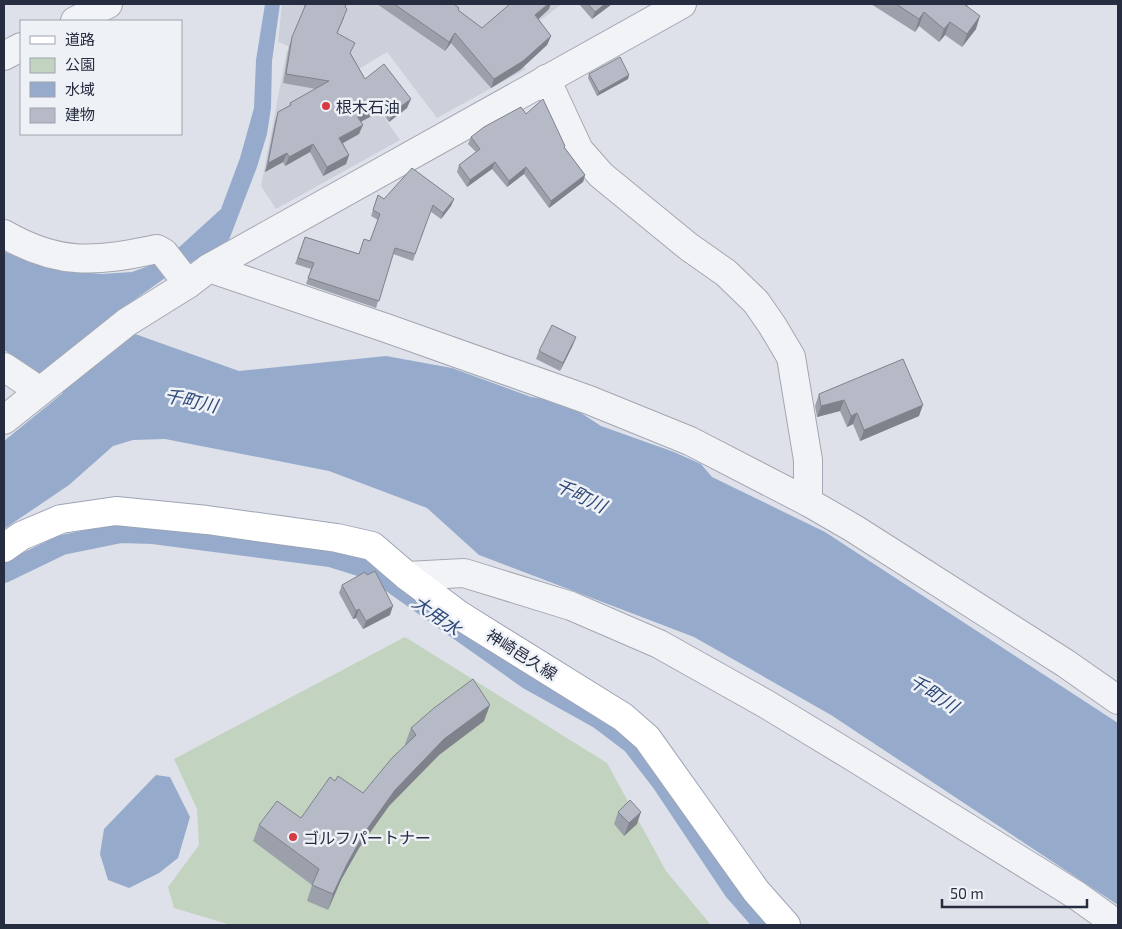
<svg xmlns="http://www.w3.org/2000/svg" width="1122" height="929" font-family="'Exo 2','Noto Sans JP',sans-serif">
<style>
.built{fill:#ccd0db}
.green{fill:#c2d4bf}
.water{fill:#96abcc}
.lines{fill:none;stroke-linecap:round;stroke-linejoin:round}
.canal{stroke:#96abcc;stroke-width:20}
.minor-casing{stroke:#a3a7b3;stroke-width:30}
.major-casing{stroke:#9da4b6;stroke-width:30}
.minor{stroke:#f1f3f7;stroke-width:28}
.major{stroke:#fff;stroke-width:28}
.wall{fill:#9ca0aa}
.shaded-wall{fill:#7f828b}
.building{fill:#b5bac6;stroke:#7f828b}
.poi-dot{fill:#d83942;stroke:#eef1f6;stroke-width:2}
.labels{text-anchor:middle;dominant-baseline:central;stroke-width:5;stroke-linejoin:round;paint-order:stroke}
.poi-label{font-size:16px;fill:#262d41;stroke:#eef1f6;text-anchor:start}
.street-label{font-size:16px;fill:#262d41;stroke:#eef1f6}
.water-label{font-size:18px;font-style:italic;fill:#2d4878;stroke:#eef1f6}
</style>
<rect width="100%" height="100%" fill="#dee1e9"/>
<g class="built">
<polygon points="282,4 562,4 505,47 526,69 437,118 387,52 354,72 278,42"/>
<polygon points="287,50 353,73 400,140 276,209 261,186"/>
</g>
<polygon class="green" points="405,637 607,763 666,871 711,925 231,925 174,908 168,887 199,845 197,809 174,759"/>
<g class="water">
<polygon points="265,4 280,4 272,61 271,108 267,134 257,167 229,240 168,276 110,317 135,334 239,371 386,356 452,368 531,397 564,402 601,426 674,452 701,464 712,477 825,532 1118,723 1118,905 831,715 694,637 479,555 427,508 329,471 165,439 133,440 113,446 69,485 4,529 4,441 63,393 38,372 4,350 4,252 44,265 72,271 101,274 132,272 157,263 176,250 221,209 240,158 254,108 256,60"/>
<polygon points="156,775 170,777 190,817 178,858 159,873 129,888 108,880 100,854 104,829"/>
</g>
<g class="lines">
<polyline class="canal" points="4,573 62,545 121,533 153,534 330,557 375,571 529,680 599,719 632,744 662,783 734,891 764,925"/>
<g class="minor-casing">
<g id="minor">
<polyline points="75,21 108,4"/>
<polyline points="4,56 21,47"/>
<polyline points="546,79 579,150 601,175 689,247 726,273 756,302 772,325 791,357 808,460 808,502"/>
<path d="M4,234C59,266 97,262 157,249L164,253L188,284"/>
<polyline points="209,268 386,328 589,400 690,441 808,502 853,528 1065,663 1118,700"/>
<polyline points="4,367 40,391"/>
<polyline points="4,420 127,322 188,284 209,268 682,4"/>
<polyline points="407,576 464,573 571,606 659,644 766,704 855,758 1076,895 1118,925"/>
</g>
</g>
<g class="major-casing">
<polyline id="major" points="4,548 21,536 61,519 116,511 207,520 337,538 372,546 407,576 459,615 623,717 647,738 756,891 786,925"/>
</g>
<use href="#minor" class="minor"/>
<use href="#major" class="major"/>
</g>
<g class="wall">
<polygon points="301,4 347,4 345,8 344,18 337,34 351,54 365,79 407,108 389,122 381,111 361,122 359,134 343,143 349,155 346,164 323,176 310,152 285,166 283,162 265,172 275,121 278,112 289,106 290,103 316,89 283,83 289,46 305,6"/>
<polygon points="377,4 454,4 458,11 482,28 549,9 538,19 551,36 547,45 520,70 491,88 451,43 445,51"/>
<polygon points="579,4 612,4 592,19"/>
<polygon points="871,4 969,4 967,6 976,29 962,47 945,35 939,42 919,26 915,32"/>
<polygon points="589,74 629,75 628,79 597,96 588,78"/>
<polygon points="526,114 564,147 585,175 583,182 549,208 524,174 507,187 492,169 467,187 457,172 459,165 476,152 468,144 471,137"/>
<polygon points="378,195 384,199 454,199 451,206 441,219 430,211 413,261 393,254 376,308 306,284 311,269 295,264 305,237 359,254 370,241 378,220 371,216"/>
<polygon points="573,345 560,371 536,359 539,351"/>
<polygon points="819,394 919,416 860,441 853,424 847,427 840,411 817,417 815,406"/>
<polygon points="342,585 390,615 363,629 356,618 353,619 339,593"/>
<polygon points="484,721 439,755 389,806 359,848 341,880 328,910 307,901 312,885 253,841 259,825 301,818 335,781 363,793 406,745 405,744 411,728"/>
<polygon points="618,812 637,824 624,836 614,824"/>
</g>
<g class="shaded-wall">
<polygon points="548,4 551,4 549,9 532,25 535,15"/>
<polygon points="605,4 612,4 592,19 595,12"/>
<polygon points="924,12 919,26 915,32 919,19"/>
<polygon points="980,16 976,29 962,47 967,34"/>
<polygon points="950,22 945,35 939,42 944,29"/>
<polygon points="455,33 451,43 445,51 449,42"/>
<polygon points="551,36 547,45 520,70 491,88 494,79"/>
<polygon points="629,75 628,79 597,96 599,92"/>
<polygon points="411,99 407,108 389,122 392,113"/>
<polygon points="384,102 381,111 354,125 357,116"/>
<polygon points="363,125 359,134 336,147 339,138"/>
<polygon points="313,144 310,152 285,166 289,157"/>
<polygon points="287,153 283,162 265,172 268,163"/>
<polygon points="349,155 346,164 323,176 327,167"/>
<polygon points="495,162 492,169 467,187 470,180"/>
<polygon points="526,167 524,174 507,187 509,181"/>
<polygon points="585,175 583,182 549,208 551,201"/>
<polygon points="454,199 451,206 441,219 443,213"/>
<polygon points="576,337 573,345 560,371 563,363"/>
<polygon points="844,400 840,411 817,417 821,406"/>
<polygon points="923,405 919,416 860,441 864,430"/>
<polygon points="857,413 853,424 847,427 851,416"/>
<polygon points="393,606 390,615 363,629 366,621"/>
<polygon points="359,609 356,618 353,619 356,611"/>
<polygon points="490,705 484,721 439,755 389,806 359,848 341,880 328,910 333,894 347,864 365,832 395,790 444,739"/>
<polygon points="641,812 637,824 624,836 629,823"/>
</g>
<g class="building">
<polygon points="306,4 346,4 345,7 347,9 337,33 355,43 350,53 365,79 384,64 411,99 392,113 384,102 357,116 363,125 339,138 349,155 327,167 313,144 289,157 287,153 268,163 278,112 291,105 290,103 329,81 286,74 292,37"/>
<polygon points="394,4 454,4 459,8 458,10 482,28 510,4 548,4 535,15 551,36 523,61 494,79 455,33 449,42"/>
<polygon points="588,4 605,4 595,12"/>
<polygon points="896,4 964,4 980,16 967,34 950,22 944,29 924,12 919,19"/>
<polygon points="620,57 629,75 599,92 589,74"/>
<polygon points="543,99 565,146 564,147 585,175 551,201 526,167 509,181 495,162 470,180 459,165 480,149 471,137 484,127 521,107 526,114"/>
<polygon points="412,168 454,199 443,213 433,205 415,254 395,248 379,301 308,278 314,263 298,258 305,237 359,254 364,239 370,241 380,214 373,210 378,195 384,199"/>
<polygon points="552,325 576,337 563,363 539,351"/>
<polygon points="903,359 923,405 864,430 857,413 851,416 844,400 821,406 819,394"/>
<polygon points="375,571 393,606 366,621 359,609 356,611 342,585 365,572 367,575"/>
<polygon points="473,679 490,705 444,739 395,790 365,832 347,864 333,894 312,885 319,869 259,825 277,801 301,818 330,777 335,781 338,776 363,793 392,758 416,735 411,728 434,708"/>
<polygon points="630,800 641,812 629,823 618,812"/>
</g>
<g class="poi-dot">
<circle cx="326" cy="106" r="5"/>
<circle cx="293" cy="837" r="5"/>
</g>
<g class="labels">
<g class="poi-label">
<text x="336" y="106">根木石油</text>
<text x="303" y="837">ゴルフパートナー</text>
</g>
<g class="street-label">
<text transform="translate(522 654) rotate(32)">神崎邑久線</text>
</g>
<g class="water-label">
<text transform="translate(191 400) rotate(12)">千町川</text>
<text transform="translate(581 495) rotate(26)">千町川</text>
<text transform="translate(437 615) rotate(35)">大用水</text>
<text transform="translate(934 693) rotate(33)">千町川</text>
</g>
</g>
<rect width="1122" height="929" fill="none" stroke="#262d41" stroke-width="10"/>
<rect x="20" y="20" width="162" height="115" fill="#eef1f6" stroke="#9ea3ae"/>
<rect x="30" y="36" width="25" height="8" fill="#ffffff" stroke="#9ea3ae"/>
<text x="65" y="45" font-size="15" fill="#262d41">道路</text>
<rect x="30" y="58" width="25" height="15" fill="#c2d4bf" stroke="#9ea3ae"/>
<text x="65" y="70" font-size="15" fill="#262d41">公園</text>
<rect x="30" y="82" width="25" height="15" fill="#96abcc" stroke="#9ea3ae"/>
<text x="65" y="95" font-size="15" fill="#262d41">水域</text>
<rect x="30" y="108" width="25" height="15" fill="#b5bac6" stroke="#9ea3ae"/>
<text x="65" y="120" font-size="15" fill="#262d41">建物</text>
<path d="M942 899v8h145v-8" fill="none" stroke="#262d41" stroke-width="2.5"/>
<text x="950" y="899" font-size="15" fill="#262d41" stroke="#eef1f6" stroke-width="4" paint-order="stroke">50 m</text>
</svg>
